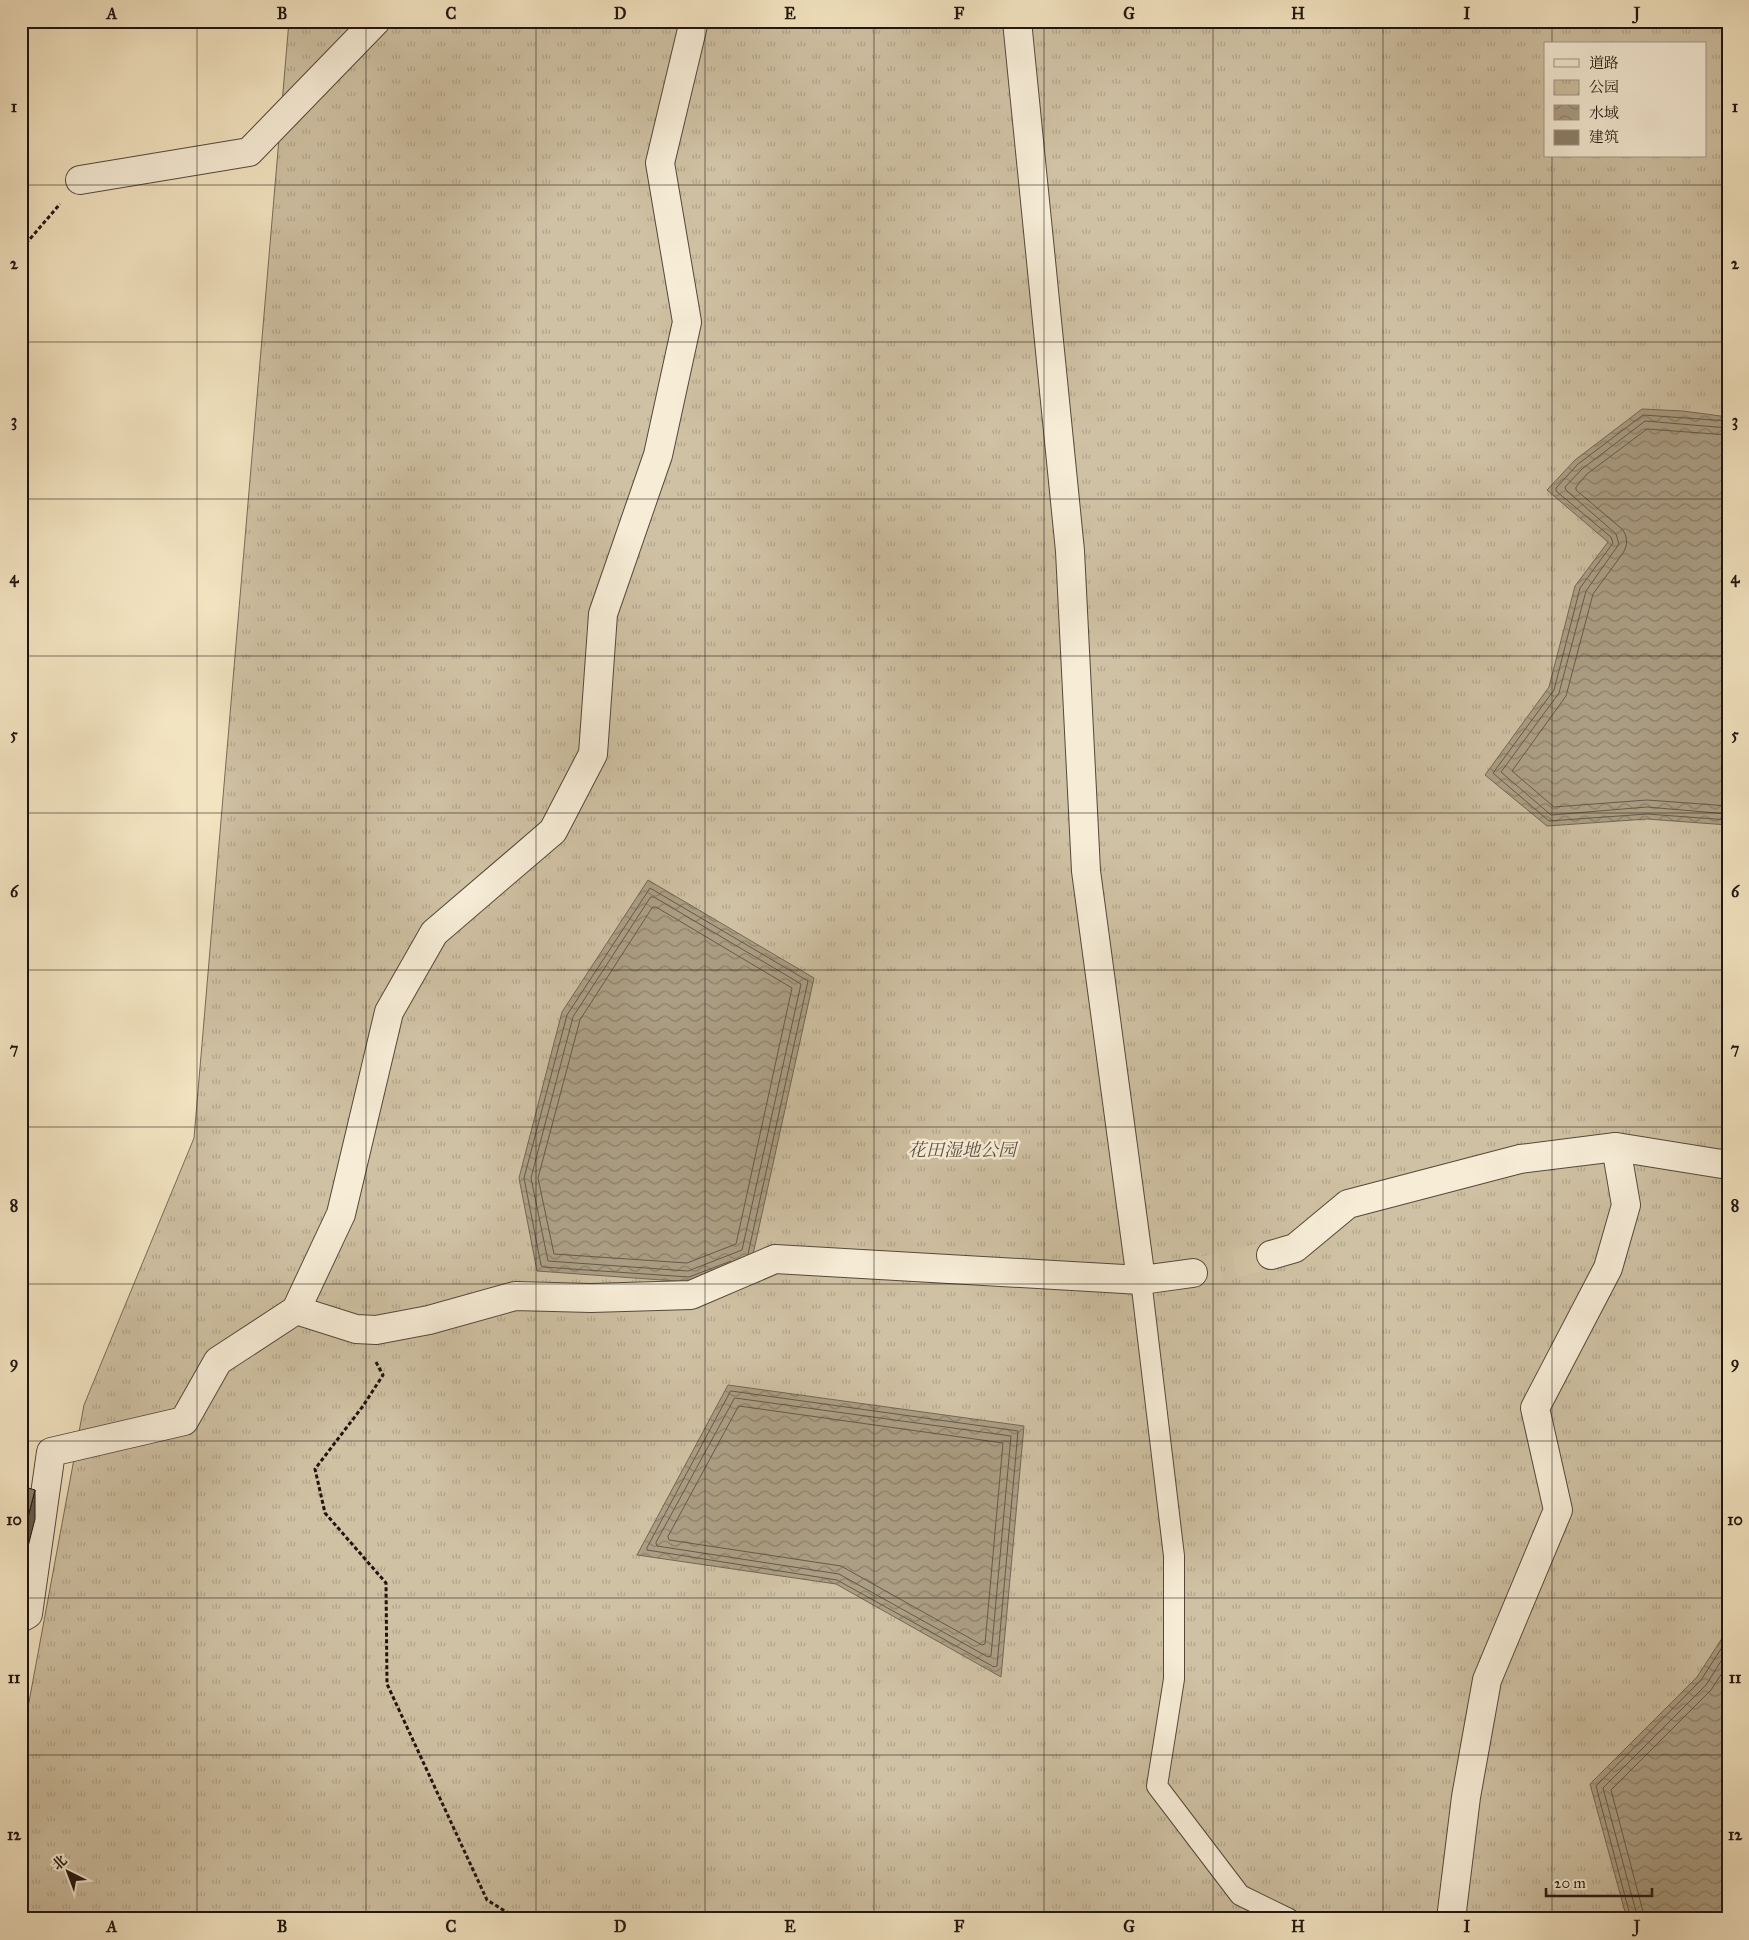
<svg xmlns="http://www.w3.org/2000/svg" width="1749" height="1940" font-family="'IM FELL Great Primer','Noto Serif SC',serif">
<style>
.park{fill:url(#park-tufts);stroke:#776b58;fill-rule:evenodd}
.water{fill:url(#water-waves);stroke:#736755}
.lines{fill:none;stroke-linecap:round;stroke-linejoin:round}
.shore{stroke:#655a49;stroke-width:1}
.street-tunnel{stroke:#d3c5a6;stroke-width:28;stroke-dasharray:28 14;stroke-linecap:butt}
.lane-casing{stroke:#54493b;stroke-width:22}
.street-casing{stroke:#54493b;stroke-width:30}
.path{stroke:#1f150e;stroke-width:3;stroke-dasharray:4 2.5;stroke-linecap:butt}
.lane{stroke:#f7edd7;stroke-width:20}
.street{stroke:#f7edd7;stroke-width:28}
.shaded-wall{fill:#635a4b;stroke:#1f150e}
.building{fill:#8d816b;stroke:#1f150e}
.grid{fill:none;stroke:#1f150e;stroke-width:1;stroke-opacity:0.55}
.labels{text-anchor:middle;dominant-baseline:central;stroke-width:5;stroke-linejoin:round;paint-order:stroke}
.park-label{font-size:18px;font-style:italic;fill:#5d5142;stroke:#f7edd7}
.neatline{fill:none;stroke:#1f150e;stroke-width:2}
.grid-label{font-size:16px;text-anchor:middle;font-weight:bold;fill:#1f150e}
</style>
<defs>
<pattern id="park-tufts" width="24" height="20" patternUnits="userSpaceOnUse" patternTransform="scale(1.25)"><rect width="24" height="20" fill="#cfc1a3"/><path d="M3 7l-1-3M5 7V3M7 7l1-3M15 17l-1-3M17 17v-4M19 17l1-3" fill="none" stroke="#b1a58b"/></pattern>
<pattern id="water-waves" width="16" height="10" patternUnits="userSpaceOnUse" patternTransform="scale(1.25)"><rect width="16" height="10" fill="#ab9e84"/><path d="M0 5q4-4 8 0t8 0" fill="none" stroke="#8b806a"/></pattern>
</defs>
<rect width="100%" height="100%" fill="#f3e4c1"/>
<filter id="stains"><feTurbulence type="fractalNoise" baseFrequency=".004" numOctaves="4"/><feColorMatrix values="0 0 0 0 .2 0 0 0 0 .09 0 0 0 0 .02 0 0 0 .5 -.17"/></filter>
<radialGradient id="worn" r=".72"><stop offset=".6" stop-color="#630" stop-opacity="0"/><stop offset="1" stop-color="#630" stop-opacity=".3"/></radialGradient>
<path class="park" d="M289,21H1728V1919H21V1745L84,1405L194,1138ZM1545,44H1705V156H1545Z"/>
<g class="water">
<polygon points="1642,409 1683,411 1728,417 1728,825 1647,819 1547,826 1485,775 1549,687 1575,586 1608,542 1547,490 1575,460"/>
<polygon points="648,880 814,978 752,1259 690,1282 537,1271 519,1178 562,1012"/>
<polygon points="728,1385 1024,1426 1001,1677 836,1584 637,1555"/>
<polygon points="1728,1629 1728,1919 1627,1919 1590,1784 1697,1677"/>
</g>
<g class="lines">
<g class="shore">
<polyline points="1728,421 1643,415 1578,464 1556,488 1556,491 1611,537 1613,543 1580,588 1554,690 1493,773 1549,821 1647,814 1728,820"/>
<polyline points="1728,428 1645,421 1582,469 1565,487 1566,490 1616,534 1619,544 1586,591 1559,693 1501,772 1551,815 1647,807 1728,814"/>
<path d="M1728,435L1647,429L1587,474L1576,487V490L1622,529C1628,537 1628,545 1623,553L1593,594L1566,696L1512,771L1554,807L1647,800L1728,806"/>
<polygon points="651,897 654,897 801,984 742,1250 688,1271 548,1261 531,1178 573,1017"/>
<polygon points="653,907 656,907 792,988 736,1244 687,1263 554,1254 538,1178 580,1020"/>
<polyline points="731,1261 689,1277 543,1267 541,1265 524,1178 567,1015 650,888 808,981 748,1254"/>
<polygon points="731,1391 1018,1431 997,1666 994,1667 837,1580 647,1550 647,1548"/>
<polygon points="735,1398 1011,1436 991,1656 988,1657 839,1574 657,1546 656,1543"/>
<polygon points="739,1406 1003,1443 985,1644 982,1645 841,1566 669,1540 668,1537"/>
<polyline points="1631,1919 1596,1786 1701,1680 1728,1638"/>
<polyline points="1638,1919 1603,1788 1706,1685 1728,1650"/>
<polyline points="1645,1919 1611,1790 1711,1690 1728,1664"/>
</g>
<polyline class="street-tunnel" points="1193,1273 1271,1255"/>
<g class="lane-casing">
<polyline id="lane" points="1141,1280 1174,1556 1174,1679 1157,1786 1240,1895 1289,1919"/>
</g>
<g class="street-casing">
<g id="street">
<polyline points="1017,21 1070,551 1086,871 1141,1280 1193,1273"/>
<polyline points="80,180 249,152 376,21"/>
<polyline points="1271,1255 1295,1248 1348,1204 1520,1159 1616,1147 1728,1165"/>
<polyline points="296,1310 356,1329 376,1330 429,1320 515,1296 591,1298 691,1295 775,1259 1141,1280"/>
<polyline points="21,1618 28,1614 51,1452 184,1421 218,1361 296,1310 341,1214 389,1012 434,933 553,831 593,754 603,614 658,455 687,322 660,163 694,21"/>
<polyline points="1451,1919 1466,1797 1487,1680 1558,1510 1535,1408 1608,1268 1626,1205 1616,1147"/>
</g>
</g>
<g class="path">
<polyline points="21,247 23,247 60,204"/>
<polyline points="376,1362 383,1375 363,1406 315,1469 325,1513 386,1583 387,1684 487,1900 518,1919"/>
</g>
<use href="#lane" class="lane"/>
<use href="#street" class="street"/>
</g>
<polygon class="shaded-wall" points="35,1490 35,1519 21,1574 21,1544"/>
<polygon class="building" points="21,1486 35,1490 21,1544"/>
<path class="grid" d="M197,21V1919M366,21V1919M536,21V1919M705,21V1919M874,21V1919M1044,21V1919M1213,21V1919M1383,21V1919M1552,21V44M1552,156V1919M21,185H1728M21,342H1728M21,499H1728M21,656H1728M21,813H1728M21,970H1728M21,1127H1728M21,1284H1728M21,1441H1728M21,1598H1728M21,1755H1728"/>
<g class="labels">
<g class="park-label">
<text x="962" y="1150">花田湿地公园</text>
</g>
</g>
<rect width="1749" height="1940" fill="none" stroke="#f3e4c1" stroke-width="55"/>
<rect x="1544" y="42" width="162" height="115" fill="#f7edd7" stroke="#a19787"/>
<rect x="1554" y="59" width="25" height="8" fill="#f7edd7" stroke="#a19787"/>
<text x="1589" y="68" font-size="15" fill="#1f150e">道路</text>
<rect x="1554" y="80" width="25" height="15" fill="url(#park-tufts)" stroke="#a19787"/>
<text x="1589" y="92" font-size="15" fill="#1f150e">公园</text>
<rect x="1554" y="105" width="25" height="15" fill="url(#water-waves)" stroke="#a19787"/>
<text x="1589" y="118" font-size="15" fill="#1f150e">水域</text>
<rect x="1554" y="130" width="25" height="15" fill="#8d816b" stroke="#a19787"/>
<text x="1589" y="142" font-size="15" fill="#1f150e">建筑</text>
<g transform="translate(68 1872) rotate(318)" stroke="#f7edd7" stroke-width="4" paint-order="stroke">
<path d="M0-4L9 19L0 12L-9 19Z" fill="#1f150e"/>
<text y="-8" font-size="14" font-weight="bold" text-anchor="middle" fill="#1f150e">北</text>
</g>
<path d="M1546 1888v8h106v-8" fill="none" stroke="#1f150e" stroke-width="2.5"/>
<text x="1554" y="1888" font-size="15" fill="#1f150e" stroke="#f7edd7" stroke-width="4" paint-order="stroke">20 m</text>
<rect x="28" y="28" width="1694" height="1884" class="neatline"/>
<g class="grid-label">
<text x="112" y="19">A</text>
<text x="282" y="19">B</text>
<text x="451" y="19">C</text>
<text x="620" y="19">D</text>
<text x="790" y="19">E</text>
<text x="959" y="19">F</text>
<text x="1129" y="19">G</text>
<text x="1298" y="19">H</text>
<text x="1467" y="19">I</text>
<text x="1637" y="19">J</text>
<text x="14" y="112">1</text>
<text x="1735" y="112">1</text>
<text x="14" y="269">2</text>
<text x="1735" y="269">2</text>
<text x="14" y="426">3</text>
<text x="1735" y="426">3</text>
<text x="14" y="583">4</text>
<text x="1735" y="583">4</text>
<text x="14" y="740">5</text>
<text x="1735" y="740">5</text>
<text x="14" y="897">6</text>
<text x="1735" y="897">6</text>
<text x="14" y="1054">7</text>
<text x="1735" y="1054">7</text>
<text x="14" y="1211">8</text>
<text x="1735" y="1211">8</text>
<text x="14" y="1368">9</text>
<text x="1735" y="1368">9</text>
<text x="14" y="1525">10</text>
<text x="1735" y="1525">10</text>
<text x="14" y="1683">11</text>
<text x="1735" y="1683">11</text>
<text x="14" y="1840">12</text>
<text x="1735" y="1840">12</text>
<text x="112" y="1932">A</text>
<text x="282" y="1932">B</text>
<text x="451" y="1932">C</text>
<text x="620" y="1932">D</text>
<text x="790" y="1932">E</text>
<text x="959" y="1932">F</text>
<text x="1129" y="1932">G</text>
<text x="1298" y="1932">H</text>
<text x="1467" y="1932">I</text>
<text x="1637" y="1932">J</text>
</g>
<rect width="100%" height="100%" filter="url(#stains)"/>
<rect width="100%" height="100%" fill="url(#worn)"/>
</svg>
